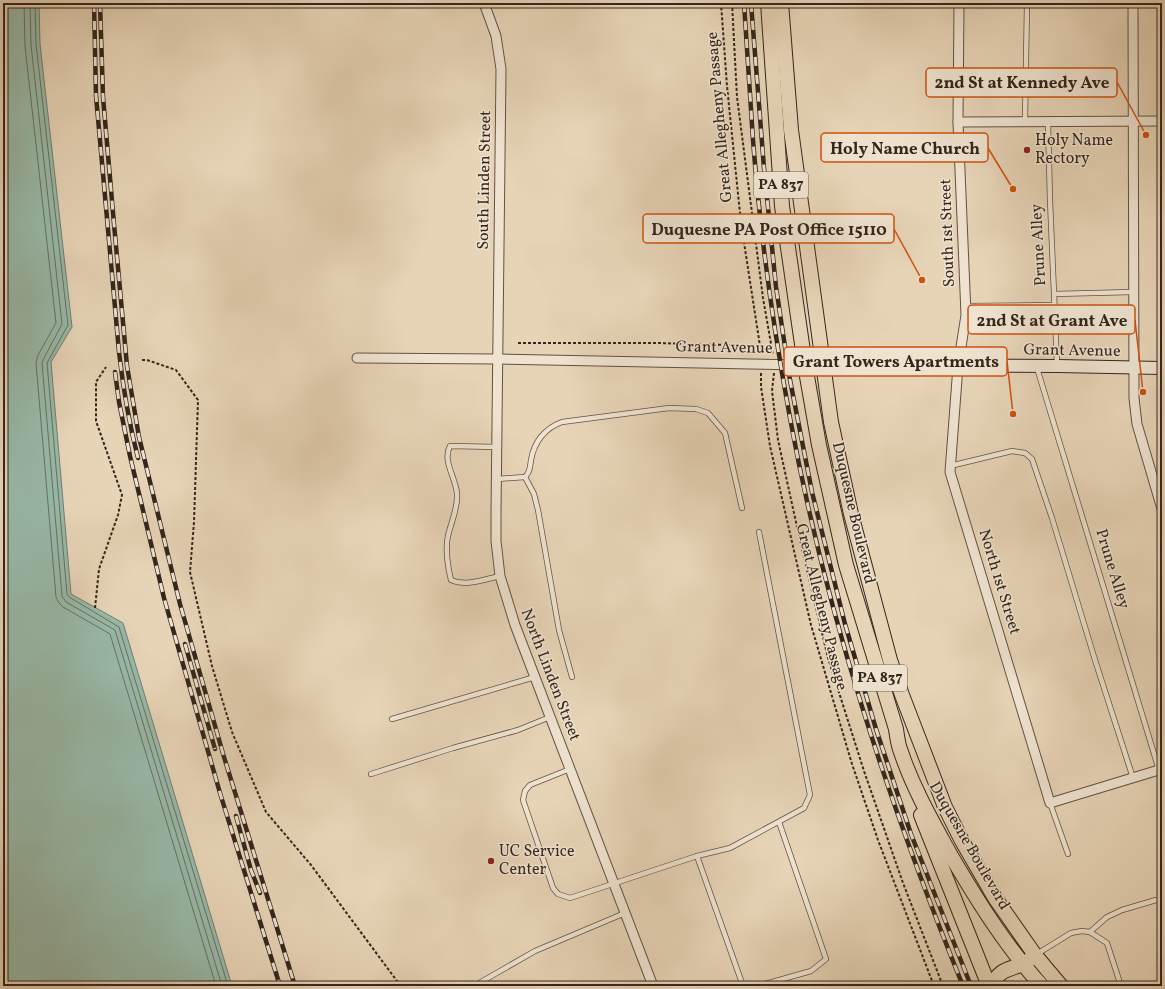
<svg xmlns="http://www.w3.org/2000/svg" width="1165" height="989" font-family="Vollkorn,serif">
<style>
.water{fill:#98b9a8;stroke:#707e70}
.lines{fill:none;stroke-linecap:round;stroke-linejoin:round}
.shore{stroke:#667062;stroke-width:1}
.lane-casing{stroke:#615243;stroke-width:6}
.street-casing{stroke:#615243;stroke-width:11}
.secondary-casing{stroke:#34261c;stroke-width:14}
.primary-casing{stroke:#34261c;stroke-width:16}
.path{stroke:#34261c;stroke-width:2;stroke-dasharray:3 2;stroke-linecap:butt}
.lane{stroke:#efe3d0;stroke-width:4.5}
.street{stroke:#efe3d0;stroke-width:9}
.secondary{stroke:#efe3d0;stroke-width:12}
.primary{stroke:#e7d4b7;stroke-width:14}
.rail-casing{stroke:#34261c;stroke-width:4.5}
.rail{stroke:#efe3d0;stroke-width:3;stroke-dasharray:9;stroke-linecap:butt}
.poi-dot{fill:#8f2418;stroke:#efe3d0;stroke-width:1.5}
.labels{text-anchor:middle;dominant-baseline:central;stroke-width:3;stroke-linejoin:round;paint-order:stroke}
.shield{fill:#efe3d0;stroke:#6c5f52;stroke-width:1}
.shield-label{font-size:15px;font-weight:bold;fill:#34261c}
.street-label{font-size:16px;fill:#34261c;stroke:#efe3d0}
.poi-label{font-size:16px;fill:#34261c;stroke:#efe3d0;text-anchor:start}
.leader{fill:none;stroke:#cd510e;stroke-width:1.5}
.callout-dot{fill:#cd510e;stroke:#efe3d0;stroke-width:1.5}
.callout{fill:#efe3d0;stroke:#cd510e;stroke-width:1.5}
.callout-label{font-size:17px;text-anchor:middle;font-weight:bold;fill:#34261c}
</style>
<rect width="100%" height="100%" fill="#e7d4b7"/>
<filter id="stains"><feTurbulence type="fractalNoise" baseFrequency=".005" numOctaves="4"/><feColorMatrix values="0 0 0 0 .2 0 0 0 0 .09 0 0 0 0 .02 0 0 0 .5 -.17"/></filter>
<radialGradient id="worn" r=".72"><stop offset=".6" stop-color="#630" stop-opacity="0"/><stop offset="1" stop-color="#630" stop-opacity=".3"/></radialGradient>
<polygon class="water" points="3,3 39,3 40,44 72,327 51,362 71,594 123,623 232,986 3,986"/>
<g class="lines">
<g class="shore">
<polyline points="24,3 25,46 56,323 38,355 36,363 56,597 59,603 63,607 110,634 216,986"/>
<polyline points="30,3 31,45 62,324 44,358 42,363 62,596 66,602 115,630 222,986"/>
<polyline points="35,3 36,44 68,325 47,363 67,594 69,597 119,627 228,986"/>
</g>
<g class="lane-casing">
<g id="lane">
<polyline points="1025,121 1027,3"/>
<polyline points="1048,122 1050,200 1057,364"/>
<polyline points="1054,294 1133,292"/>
<polyline points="965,306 1054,305"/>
<polyline points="1037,368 1162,780"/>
<path d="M497,447L450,446C442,461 456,478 457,494C458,509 451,522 448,536C445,548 448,569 451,580C466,587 485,579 500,576"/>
<polyline points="950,466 1012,451 1025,453 1032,459 1052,518 1095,660 1133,778"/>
<polyline points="525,477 534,494 538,510 559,630 572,677"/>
<path d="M497,479L525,477C530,472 530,467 531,460C534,442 545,428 562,422L669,408L696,409L708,413L725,433L742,508"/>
<polyline points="392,719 535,677"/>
<polyline points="570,769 530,785 525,791 523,800 553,888 558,894 570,898 697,856 730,848 804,808 810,795 759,532"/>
<polyline points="371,774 453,748 518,730 550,717"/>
<polyline points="1050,803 1068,854"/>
<polyline points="697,856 743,986"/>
<polyline points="1090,932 1107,917 1122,910 1156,900"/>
<polyline points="1037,954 1071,933 1082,931 1090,932 1107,943 1119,980"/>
<polyline points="474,986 535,951 625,913"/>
<polyline points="758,986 811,971 826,959 779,822"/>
</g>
</g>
<g class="street-casing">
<g id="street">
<polyline points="484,3 496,36 501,69 496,513 496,541 500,576 515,625 653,986"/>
<polyline points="959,3 958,122 966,315 958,366 950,472 1050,803 1162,769"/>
<polyline points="1133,3 1134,398 1137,424 1162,509"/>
<polyline points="958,122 1162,121"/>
<polyline points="357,358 498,359 805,365"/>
</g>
</g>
<g class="secondary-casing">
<polyline id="secondary" points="805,365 1057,366 1162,368"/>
</g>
<g class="primary-casing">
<g id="primary">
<path d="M768,3L782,206L805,365L819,445L846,565L896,729C897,736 898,745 901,752C913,788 932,821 950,854C977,900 1006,947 1042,986"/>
<polyline points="781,3 791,130 831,422 851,514 890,660 902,695 945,807 962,841 995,898 1035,955 1061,986"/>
<polyline points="921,815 989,986"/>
<path d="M992,986C1000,965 1015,971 1029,960"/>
</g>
</g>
<g class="path">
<polyline points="732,3 737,97 763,298 773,355"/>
<polyline points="518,343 658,343 760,346 741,223 727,86 721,3"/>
<polyline points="760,346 760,354"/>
<polyline points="142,360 147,360 176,370 198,400 194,522 190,572 212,666 232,732 266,812 311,865 397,981 403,986"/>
<polyline points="761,373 761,387 770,446 811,625 852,764 878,840 934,986"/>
<polyline points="774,373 772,391 778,440 799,536 828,658 864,771 903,883 943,986"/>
<polyline points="95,608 99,569 118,515 122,495 96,421 96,382 106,367"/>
</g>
<use href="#lane" class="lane"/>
<use href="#street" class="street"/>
<use href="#secondary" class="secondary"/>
<use href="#primary" class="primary"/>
<g class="rail-casing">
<g id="rail">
<path d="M94,3L96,96L119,352C123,387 129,423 138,458"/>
<polyline points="100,3 103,97 114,224 127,366 139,437 180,604 224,757 295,986"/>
<path d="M744,3C747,49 750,94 753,140C760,233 773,326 790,418C826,614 888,801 963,986"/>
<polyline points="751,3 764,168 776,287 790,380 812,492 845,624 876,729 911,834 971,986"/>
<polyline points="115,372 119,402 130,456 164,598 220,793 280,986"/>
<polyline points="185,644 215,749"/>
<polyline points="236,816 251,870 260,893"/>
</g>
</g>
<use href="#rail" class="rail"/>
</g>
<g class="poi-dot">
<circle cx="1027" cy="150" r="4"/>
<circle cx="491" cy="861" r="4"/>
</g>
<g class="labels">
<g class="shield">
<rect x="754" y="172" width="54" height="26" rx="3"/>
<rect x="853" y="665" width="54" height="26" rx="3"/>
</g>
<g class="shield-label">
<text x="781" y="185">PA 837</text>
<text x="880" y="678">PA 837</text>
</g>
<g class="street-label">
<text transform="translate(720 117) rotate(-95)">Great Allegheny Passage</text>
<text transform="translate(485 180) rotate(-89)">South Linden Street</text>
<text transform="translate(948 233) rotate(-92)">South 1st Street</text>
<text transform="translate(1039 245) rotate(-93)">Prune Alley</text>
<text transform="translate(724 348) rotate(1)">Grant Avenue</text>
<text transform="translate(1072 351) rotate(1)">Grant Avenue</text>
<text transform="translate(853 513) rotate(77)">Duquesne Boulevard</text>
<text transform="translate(1112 569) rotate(73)">Prune Alley</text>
<text transform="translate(999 582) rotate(73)">North 1st Street</text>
<text transform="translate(821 607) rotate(76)">Great Allegheny Passage</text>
<text transform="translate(550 675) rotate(69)">North Linden Street</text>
<text transform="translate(969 846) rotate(60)">Duquesne Boulevard</text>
</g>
<g class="poi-label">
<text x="1035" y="141">Holy Name<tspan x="1035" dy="18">Rectory</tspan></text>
<text x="499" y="852">UC Service<tspan x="499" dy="18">Center</tspan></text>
</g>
</g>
<path class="leader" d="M1146 135L1117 82M1013 189L988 148M922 280L894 229M1143 392L1135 320M1013 414L1007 361"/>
<g class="callout-dot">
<circle cx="1146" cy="135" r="4"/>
<circle cx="1013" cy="189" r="4"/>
<circle cx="922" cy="280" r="4"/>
<circle cx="1143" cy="392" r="4"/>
<circle cx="1013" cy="414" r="4"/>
</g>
<g class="callout">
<rect x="926" y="68" width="191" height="29" rx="4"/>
<rect x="821" y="133" width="167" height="29" rx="4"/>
<rect x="643" y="214" width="251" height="29" rx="4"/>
<rect x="968" y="305" width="167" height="29" rx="4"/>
<rect x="784" y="347" width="223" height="29" rx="4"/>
</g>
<g class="callout-label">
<text x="1022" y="88">2nd St at Kennedy Ave</text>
<text x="905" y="154">Holy Name Church</text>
<text x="769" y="235">Duquesne PA Post Office 15110</text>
<text x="1052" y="326">2nd St at Grant Ave</text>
<text x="896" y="367">Grant Towers Apartments</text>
</g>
<rect width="1165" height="989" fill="none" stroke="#e7d4b7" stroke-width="16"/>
<rect x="4" y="4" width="1157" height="981" fill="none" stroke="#34261c" stroke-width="2"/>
<rect x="8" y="8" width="1149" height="973" fill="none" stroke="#34261c"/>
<rect width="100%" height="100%" filter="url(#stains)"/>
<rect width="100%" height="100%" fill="url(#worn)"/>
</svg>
